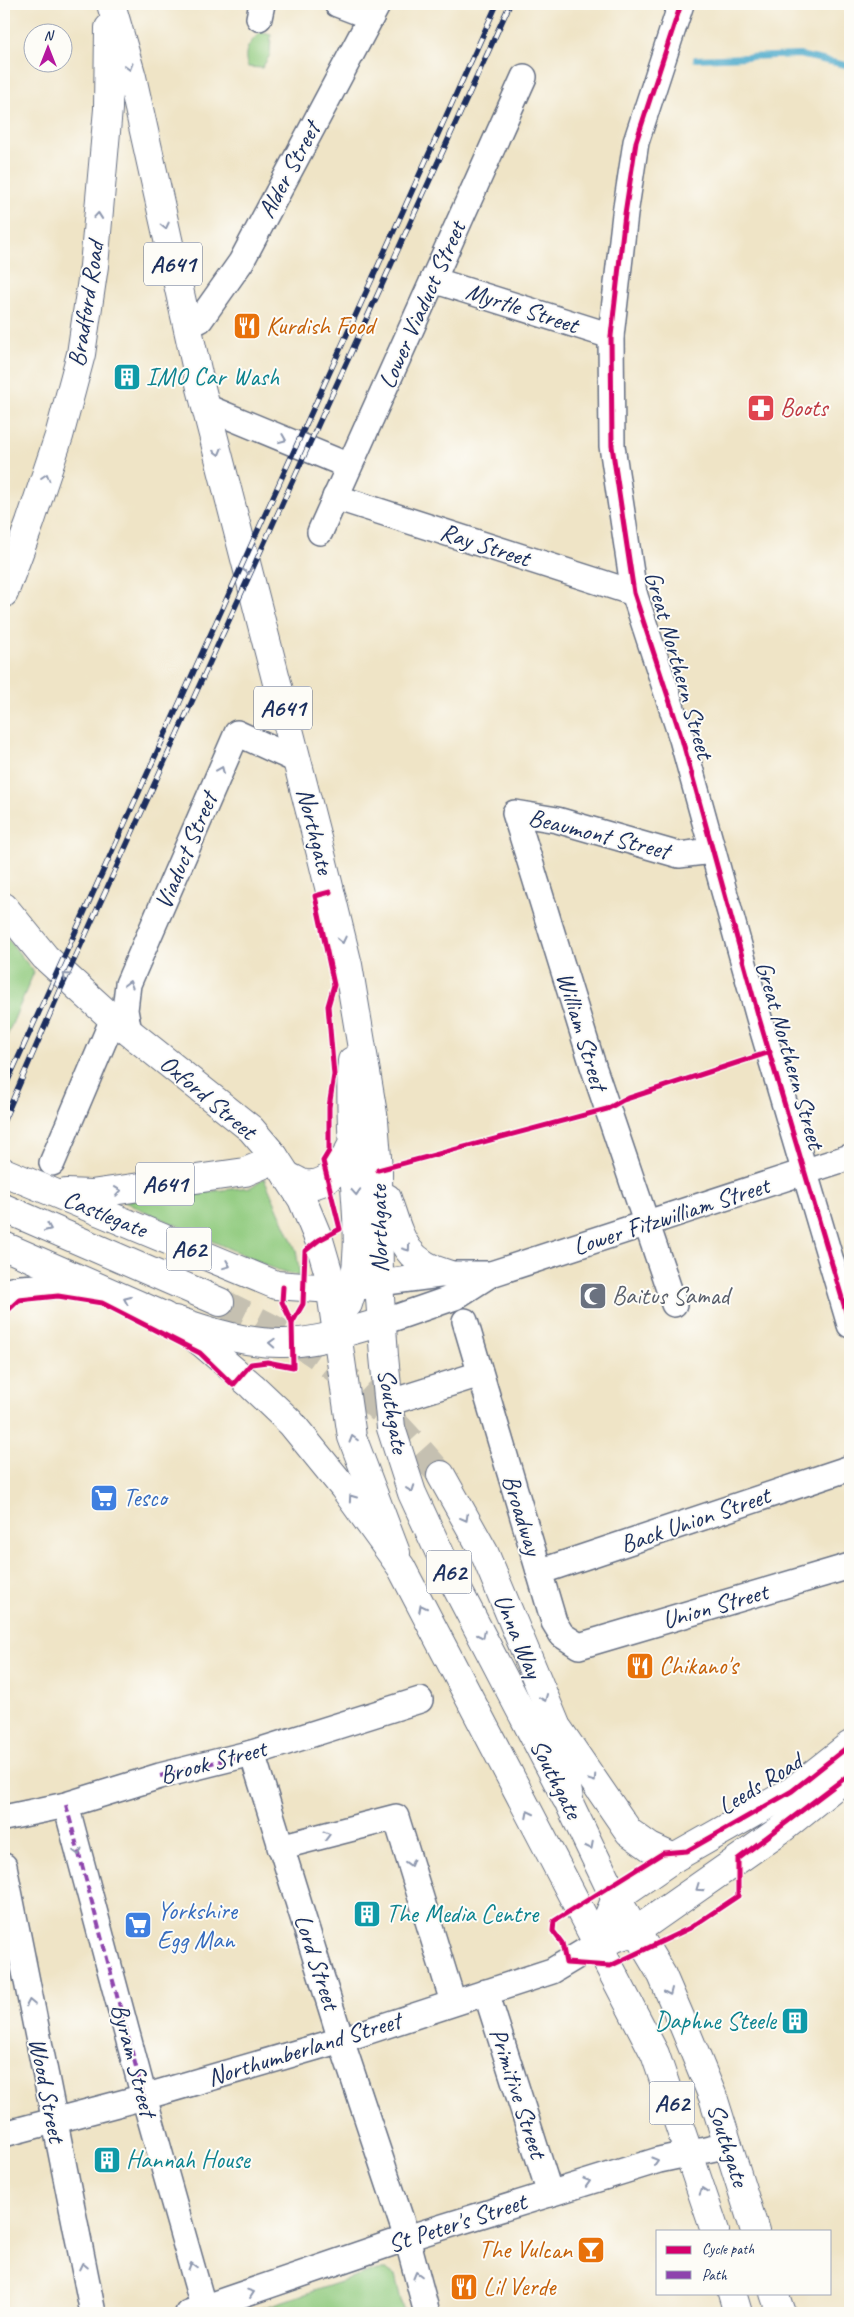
<svg xmlns="http://www.w3.org/2000/svg" width="854" height="2317" font-family="Caveat,sans-serif">
<style>
.green{fill:#91cb7f;stroke:#567d6e}
.lines{fill:none;stroke-linecap:round;stroke-linejoin:round}
.stream{stroke:#4daacb;stroke-width:6}
.highway-tunnel{stroke:#c5c0b1;stroke-width:28;stroke-dasharray:28 14;stroke-linecap:butt}
.minor-casing{stroke:#656e82;stroke-width:28}
.major-casing{stroke:#656e82;stroke-width:30}
.highway-casing{stroke:#656e82;stroke-width:30}
.minor{stroke:#fff;stroke-width:25}
.major{stroke:#fff;stroke-width:28}
.highway{stroke:#fff;stroke-width:28}
.rail-casing{stroke:#1b2f5e;stroke-width:5.5}
.rail{stroke:#fdfcf7;stroke-width:4;stroke-dasharray:11;stroke-linecap:butt}
.quiet{stroke:#8e44ad;stroke-width:4;stroke-dasharray:8 4;stroke-linecap:butt}
.cycleway-casing{stroke:#fdfcf7;stroke-width:8}
.cycleway{stroke:#d6006c;stroke-width:5}
.oneway{stroke:#8d97ae}
.labels{text-anchor:middle;dominant-baseline:central;stroke-width:4;stroke-linejoin:round;paint-order:stroke}
.shield{fill:#fdfcf7;stroke:#5f6c8c;stroke-width:1}
.shield-label{font-size:24px;font-weight:bold;fill:#1b2f5e}
.street-label{font-size:25px;fill:#1b2f5e;stroke:#fdfcf7}
.food-label{font-size:25px;fill:#c56008;stroke:#fdfcf7;text-anchor:start}
.culture-label{font-size:25px;fill:#0d838f;stroke:#fdfcf7;text-anchor:start}
.health-label{font-size:25px;fill:#be3a42;stroke:#fdfcf7;text-anchor:start}
.worship-label{font-size:25px;fill:#5b616d;stroke:#fdfcf7;text-anchor:start}
.shop-label{font-size:25px;fill:#366cbe;stroke:#fdfcf7;text-anchor:start}
</style>
<rect width="100%" height="100%" fill="#fdfcf7"/>
<filter id="ink" filterUnits="userSpaceOnUse"><feTurbulence type="fractalNoise" baseFrequency=".02" numOctaves="2"/><feDisplacementMap in="SourceGraphic" scale="10" xChannelSelector="R" yChannelSelector="G"/><feConvolveMatrix kernelMatrix="1 2 1 2 8 2 1 2 1" color-interpolation-filters="sRGB"/></filter>
<filter id="wash" filterUnits="userSpaceOnUse"><feTurbulence type="fractalNoise" baseFrequency=".0096" numOctaves="4" result="noise"/><feDisplacementMap in="SourceGraphic" scale="20" xChannelSelector="R" yChannelSelector="G"/><feGaussianBlur stdDeviation="1.12" result="paint"/><feColorMatrix in="noise" values="0 0 0 0 0 0 0 0 0 0 0 0 0 0 0 0 0 1.4 0 .05"/><feComposite in="paint" operator="in"/></filter>
<g filter="url(#wash)">
<rect width="100%" height="100%" fill="#efe4c6"/>
<g class="green">
<path d="M261,32L271,35L270,55L262,68L248,67C242,51 249,43 261,32Z"/>
<polygon points="4,934 34,972 4,1043"/>
<polygon points="264,1178 296,1250 300,1276 275,1269 122,1201 251,1187"/>
<polygon points="377,2270 387,2270 395,2275 404,2313 247,2313"/>
</g>
<g class="lines">
<polyline class="stream" points="696,59 799,55 850,66"/>
</g>
</g>
<g filter="url(#ink)">
<g class="lines">
<path class="highway-tunnel" d="M220,1302C252,1318 285,1333 314,1353C362,1387 403,1431 441,1475"/>
<g class="minor-casing">
<g id="minor">
<polyline points="337,4 371,17"/>
<polyline points="681,4 636,142 625,214 611,336 612,446 634,593 682,739 759,1018 850,1325"/>
<polyline points="259,18 262,4"/>
<polyline points="433,280 611,336"/>
<polyline points="187,324 200,320 241,262 378,4"/>
<polyline points="206,407 349,466"/>
<polyline points="335,497 634,593"/>
<polyline points="320,532 524,77"/>
<polyline points="129,1032 125,1010 128,984 237,733 296,760"/>
<polyline points="52,1163 113,1019"/>
<polyline points="379,1283 447,1274 491,1274 850,1157"/>
<polyline points="4,1292 20,1288 89,1284"/>
<polyline points="674,1304 594,1069 515,813 557,820 679,855 712,851"/>
<polyline points="465,1321 554,1622 562,1635 579,1646 850,1566"/>
<polyline points="383,1322 455,1297 491,1274"/>
<polyline points="388,1403 480,1374"/>
<polyline points="539,1572 850,1468"/>
<polyline points="252,1753 341,2040 407,2238 427,2313"/>
<polyline points="66,1805 144,2097 205,2313"/>
<polyline points="4,1818 66,1805 160,1776 252,1753 420,1700"/>
<polyline points="280,1847 396,1817 453,2002"/>
<polyline points="4,1866 93,2313"/>
<polyline points="486,1992 550,2194"/>
<polyline points="4,2134 144,2097 341,2040 552,1971 597,1944"/>
<polyline points="188,2313 407,2238 659,2160 729,2145"/>
</g>
</g>
<g class="major-casing">
<g id="major">
<polyline points="111,4 132,77 201,388 320,850 348,965 374,1120 378,1170 379,1283 384,1356 391,1428 412,1493 449,1573 566,1798"/>
<polyline points="4,593 30,523 59,436 81,354 94,266 108,109 109,28"/>
<polyline points="4,907 45,957 113,1019 251,1129 274,1156 302,1199 319,1240 328,1271 352,1437 396,1553"/>
<polyline points="4,1172 276,1285 331,1289 379,1283"/>
<path d="M287,1176C293,1178 300,1183 305,1184C330,1188 344,1161 353,1143"/>
<polyline points="66,1193 91,1194 245,1172 264,1164 274,1156"/>
<path d="M387,1198C400,1236 403,1261 447,1274"/>
<path d="M348,1304C363,1262 357,1216 354,1172C352,1135 350,1098 352,1061"/>
<path d="M175,1320C211,1332 246,1344 284,1343C317,1343 351,1330 383,1322"/>
<polyline points="597,1944 616,1898 674,1858 792,1791 850,1745"/>
<polyline points="597,1944 636,1931 783,1828 850,1774"/>
</g>
</g>
<g class="highway-casing">
<g id="highway">
<polyline points="4,1208 220,1302"/>
<polyline points="4,1246 164,1316 202,1343 252,1386 291,1423 344,1488 401,1567 655,2054 715,2231"/>
<polyline points="441,1475 484,1552 556,1725 570,1805 609,1886 662,1975 680,2017 713,2097 755,2231"/>
<polyline points="559,1730 629,1832 650,1847 674,1858"/>
<polyline points="732,2293 738,2313"/>
<polyline points="774,2293 781,2313"/>
</g>
</g>
<use href="#minor" class="minor"/>
<use href="#major" class="major"/>
<use href="#highway" class="highway"/>
<g class="rail-casing">
<g id="rail">
<polyline points="4,1089 497,4"/>
<polyline points="4,1120 60,991 510,4"/>
</g>
</g>
<use href="#rail" class="rail"/>
<g class="quiet">
<polyline points="160,1776 252,1753"/>
<polyline points="66,1805 144,2097"/>
</g>
<g class="cycleway-casing">
<g id="cycleway">
<polyline points="681,4 636,142 625,214 611,336 612,446 634,593 682,739 759,1018 850,1325"/>
<polyline points="378,1170 607,1109 623,1100 770,1052"/>
<polyline points="4,1314 19,1300 58,1296 102,1303 200,1353 233,1385 251,1364 267,1362 293,1367 292,1323 282,1302 283,1287"/>
<polyline points="292,1323 303,1304 305,1251 319,1240 340,1229 323,1161 329,1151 329,1107 334,1075 328,1006 334,985 315,896 330,892"/>
<polyline points="850,1745 792,1791 687,1851 663,1853 554,1921 553,1931 562,1943 566,1963 610,1966 690,1928 738,1896 738,1859 850,1774"/>
</g>
</g>
<use href="#cycleway" class="cycleway"/>
</g>
<defs><path id="oneway-chevron" d="M-2-3.5L2.5 0L-2 3.5" fill="none" stroke-width="1.6" stroke-linecap="round" stroke-linejoin="round" transform="scale(1.25)"/></defs>
<g class="oneway">
<use href="#oneway-chevron" transform="translate(129 67) rotate(74)"/>
<use href="#oneway-chevron" transform="translate(98 216) rotate(-85)"/>
<use href="#oneway-chevron" transform="translate(165 226) rotate(77)"/>
<use href="#oneway-chevron" transform="translate(283 439) rotate(22)"/>
<use href="#oneway-chevron" transform="translate(218 452) rotate(75)"/>
<use href="#oneway-chevron" transform="translate(46 477) rotate(-72)"/>
<use href="#oneway-chevron" transform="translate(248 571) rotate(76)"/>
<use href="#oneway-chevron" transform="translate(221 770) rotate(-67)"/>
<use href="#oneway-chevron" transform="translate(342 940) rotate(77)"/>
<use href="#oneway-chevron" transform="translate(66 976) rotate(-138)"/>
<use href="#oneway-chevron" transform="translate(129 984) rotate(-75)"/>
<use href="#oneway-chevron" transform="translate(118 1191) rotate(-8)"/>
<use href="#oneway-chevron" transform="translate(356 1192) rotate(86)"/>
<use href="#oneway-chevron" transform="translate(48 1228) rotate(23)"/>
<use href="#oneway-chevron" transform="translate(407 1248) rotate(54)"/>
<use href="#oneway-chevron" transform="translate(227 1265) rotate(22)"/>
<use href="#oneway-chevron" transform="translate(127 1300) rotate(-157)"/>
<use href="#oneway-chevron" transform="translate(272 1343) rotate(-177)"/>
<use href="#oneway-chevron" transform="translate(353 1439) rotate(-106)"/>
<use href="#oneway-chevron" transform="translate(411 1489) rotate(70)"/>
<use href="#oneway-chevron" transform="translate(352 1498) rotate(-125)"/>
<use href="#oneway-chevron" transform="translate(465 1518) rotate(61)"/>
<use href="#oneway-chevron" transform="translate(422 1608) rotate(-117)"/>
<use href="#oneway-chevron" transform="translate(482 1635) rotate(63)"/>
<use href="#oneway-chevron" transform="translate(544 1698) rotate(67)"/>
<use href="#oneway-chevron" transform="translate(593 1779) rotate(56)"/>
<use href="#oneway-chevron" transform="translate(529 1814) rotate(-117)"/>
<use href="#oneway-chevron" transform="translate(327 1835) rotate(-15)"/>
<use href="#oneway-chevron" transform="translate(590 1846) rotate(63)"/>
<use href="#oneway-chevron" transform="translate(78 1852) rotate(75)"/>
<use href="#oneway-chevron" transform="translate(410 1863) rotate(73)"/>
<use href="#oneway-chevron" transform="translate(699 1888) rotate(145)"/>
<use href="#oneway-chevron" transform="translate(669 1992) rotate(66)"/>
<use href="#oneway-chevron" transform="translate(30 2003) rotate(-101)"/>
<use href="#oneway-chevron" transform="translate(655 2161) rotate(-17)"/>
<use href="#oneway-chevron" transform="translate(587 2182) rotate(-17)"/>
<use href="#oneway-chevron" transform="translate(703 2191) rotate(-109)"/>
<use href="#oneway-chevron" transform="translate(83 2266) rotate(-102)"/>
<use href="#oneway-chevron" transform="translate(192 2266) rotate(-106)"/>
<use href="#oneway-chevron" transform="translate(417 2275) rotate(-105)"/>
<use href="#oneway-chevron" transform="translate(251 2293) rotate(-19)"/>
</g>
</g>
<defs>
<g id="restaurant-square" transform="scale(1.4375)"><rect x="-9" y="-9" width="18" height="18" rx="4" fill="#e8710a" stroke="#fdfcf7"/><path d="M-5-6h1v4h1v-4h1v4h1v-4h1v5L-1.5 .5V6h-2V.5L-5-1ZM5-6V6H3V1.5H1.5Q1.5-4 5-6Z" fill="#fff"/></g>
<g id="building-square" transform="scale(1.4375)"><rect x="-9" y="-9" width="18" height="18" rx="4" fill="#0f9aa8" stroke="#fdfcf7"/><path d="M-4-6H4V6H1V3H-1V6H-4ZM-2.5-4.3h1.7v1.8h-1.7ZM.8-4.3h1.7v1.8H.8ZM-2.5-1h1.7V.8h-1.7ZM.8-1h1.7V.8H.8Z" fill="#fff"/></g>
<g id="pharmacy-square" transform="scale(1.4375)"><rect x="-9" y="-9" width="18" height="18" rx="4" fill="#e0444e" stroke="#fdfcf7"/><path d="M-2-6h4v4h4v4h-4v4h-4v-4h-4v-4h4Z" fill="#fff"/></g>
<g id="mosque-square" transform="scale(1.4375)"><rect x="-9" y="-9" width="18" height="18" rx="4" fill="#6b7280" stroke="#fdfcf7"/><path d="M3.5-4.9A6 6 0 1 0 3.5 4.9A5 5 0 1 1 3.5-4.9Z" fill="#fff"/></g>
<g id="supermarket-square" transform="scale(1.4375)"><rect x="-9" y="-9" width="18" height="18" rx="4" fill="#3f7fe0" stroke="#fdfcf7"/><path d="M-6-5.5h2.5l.6 2H6L4.5 2H-2.5L-4.4-4H-6ZM-1.5 3.2a1.3 1.3 0 1 0 .1 0ZM3 3.2a1.3 1.3 0 1 0 .1 0Z" fill="#fff"/></g>
<g id="bar-square" transform="scale(1.4375)"><rect x="-9" y="-9" width="18" height="18" rx="4" fill="#e8710a" stroke="#fdfcf7"/><path d="M-6-5H6L.8 .8V4.5H3.5V6h-7V4.5H-.8V.8Z" fill="#fff"/></g>
</defs>
<g fill-rule="evenodd">
<use href="#restaurant-square" x="247" y="326"/>
<use href="#building-square" x="127" y="377"/>
<use href="#pharmacy-square" x="761" y="408"/>
<use href="#mosque-square" x="593" y="1296"/>
<use href="#supermarket-square" x="104" y="1498"/>
<use href="#restaurant-square" x="640" y="1666"/>
<use href="#building-square" x="367" y="1914"/>
<use href="#supermarket-square" x="138" y="1925"/>
<use href="#building-square" x="795" y="2021"/>
<use href="#building-square" x="107" y="2160"/>
<use href="#bar-square" x="591" y="2250"/>
<use href="#restaurant-square" x="464" y="2287"/>
</g>
<g class="labels">
<g class="shield">
<rect x="144" y="242.5" width="58" height="43" rx="4"/>
<rect x="254" y="686.5" width="58" height="43" rx="4"/>
<rect x="136" y="1162.5" width="58" height="43" rx="4"/>
<rect x="166.5" y="1227.5" width="45" height="43" rx="4"/>
<rect x="426.5" y="1550.5" width="45" height="43" rx="4"/>
<rect x="649.5" y="2081.5" width="45" height="43" rx="4"/>
</g>
<g class="shield-label">
<text x="173" y="264">A641</text>
<text x="283" y="708">A641</text>
<text x="165" y="1184">A641</text>
<text x="189" y="1249">A62</text>
<text x="449" y="1572">A62</text>
<text x="672" y="2103">A62</text>
</g>
<g class="street-label">
<text transform="translate(289 170) rotate(-62)">Alder Street</text>
<text transform="translate(86 304) rotate(-81)">Bradford Road</text>
<text transform="translate(422 305) rotate(-66)">Lower Viaduct Street</text>
<text transform="translate(522 308) rotate(18)">Myrtle Street</text>
<text transform="translate(485 545) rotate(18)">Ray Street</text>
<text transform="translate(679 665) rotate(74)">Great Northern Street</text>
<text transform="translate(315 831) rotate(76)">Northgate</text>
<text transform="translate(599 834) rotate(14)">Beaumont Street</text>
<text transform="translate(186 851) rotate(-67)">Viaduct Street</text>
<text transform="translate(582 1031) rotate(73)">William Street</text>
<text transform="translate(790 1055) rotate(74)">Great Northern Street</text>
<text transform="translate(208 1097) rotate(40)">Oxford Street</text>
<text transform="translate(105 1214) rotate(22)">Castlegate</text>
<text transform="translate(671 1216) rotate(-18)">Lower Fitzwilliam Street</text>
<text transform="translate(379 1229) rotate(-91)">Northgate</text>
<text transform="translate(393 1411) rotate(80)">Southgate</text>
<text transform="translate(522 1515) rotate(73)">Broadway</text>
<text transform="translate(695 1520) rotate(-19)">Back Union Street</text>
<text transform="translate(715 1606) rotate(-16)">Union Street</text>
<text transform="translate(518 1636) rotate(67)">Unna Way</text>
<text transform="translate(213 1762) rotate(-15)">Brook Street</text>
<text transform="translate(556 1779) rotate(63)">Southgate</text>
<text transform="translate(760 1784) rotate(-32)">Leeds Road</text>
<text transform="translate(317 1962) rotate(72)">Lord Street</text>
<text transform="translate(304 2049) rotate(-17)">Northumberland Street</text>
<text transform="translate(134 2060) rotate(75)">Byram Street</text>
<text transform="translate(47 2090) rotate(79)">Wood Street</text>
<text transform="translate(518 2093) rotate(72)">Primitive Street</text>
<text transform="translate(728 2145) rotate(72)">Southgate</text>
<text transform="translate(457 2223) rotate(-18)">St Peter's Street</text>
</g>
<g class="food-label">
<text x="266" y="326">Kurdish Food</text>
<text x="659" y="1666">Chikano's</text>
<text x="572" y="2250" text-anchor="end">The Vulcan</text>
<text x="483" y="2287">Lil Verde</text>
</g>
<g class="culture-label">
<text x="146" y="377">IMO Car Wash</text>
<text x="386" y="1914">The Media Centre</text>
<text x="776" y="2021" text-anchor="end">Daphne Steele</text>
<text x="126" y="2160">Hannah House</text>
</g>
<g class="health-label">
<text x="780" y="408">Boots</text>
</g>
<g class="worship-label">
<text x="612" y="1296">Baitus Samad</text>
</g>
<g class="shop-label">
<text x="123" y="1498">Tesco</text>
<text x="157" y="1911">Yorkshire<tspan x="157" dy="29">Egg Man</tspan></text>
</g>
</g>
<rect width="854" height="2317" fill="none" stroke="#fdfcf7" stroke-width="20"/>
<rect x="656" y="2230" width="175" height="65" fill="#fdfcf7" stroke="#a3aaba"/>
<rect x="666" y="2246" width="25" height="8" fill="#d6006c" stroke="#a3aaba"/>
<text x="702" y="2254" font-size="15" fill="#1b2f5e">Cycle path</text>
<rect x="666" y="2271" width="25" height="8" fill="#8e44ad" stroke="#a3aaba"/>
<text x="702" y="2280" font-size="15" fill="#1b2f5e">Path</text>
<g transform="translate(48 48)"><circle r="24" fill="#fdfcf7" stroke="#a3aaba"/>
<path d="M0-4L9 19L0 12L-9 19Z" fill="#b5179e"/>
<text y="-8" font-size="14" font-weight="bold" text-anchor="middle" fill="#1b2f5e">N</text>
</g>
</svg>
